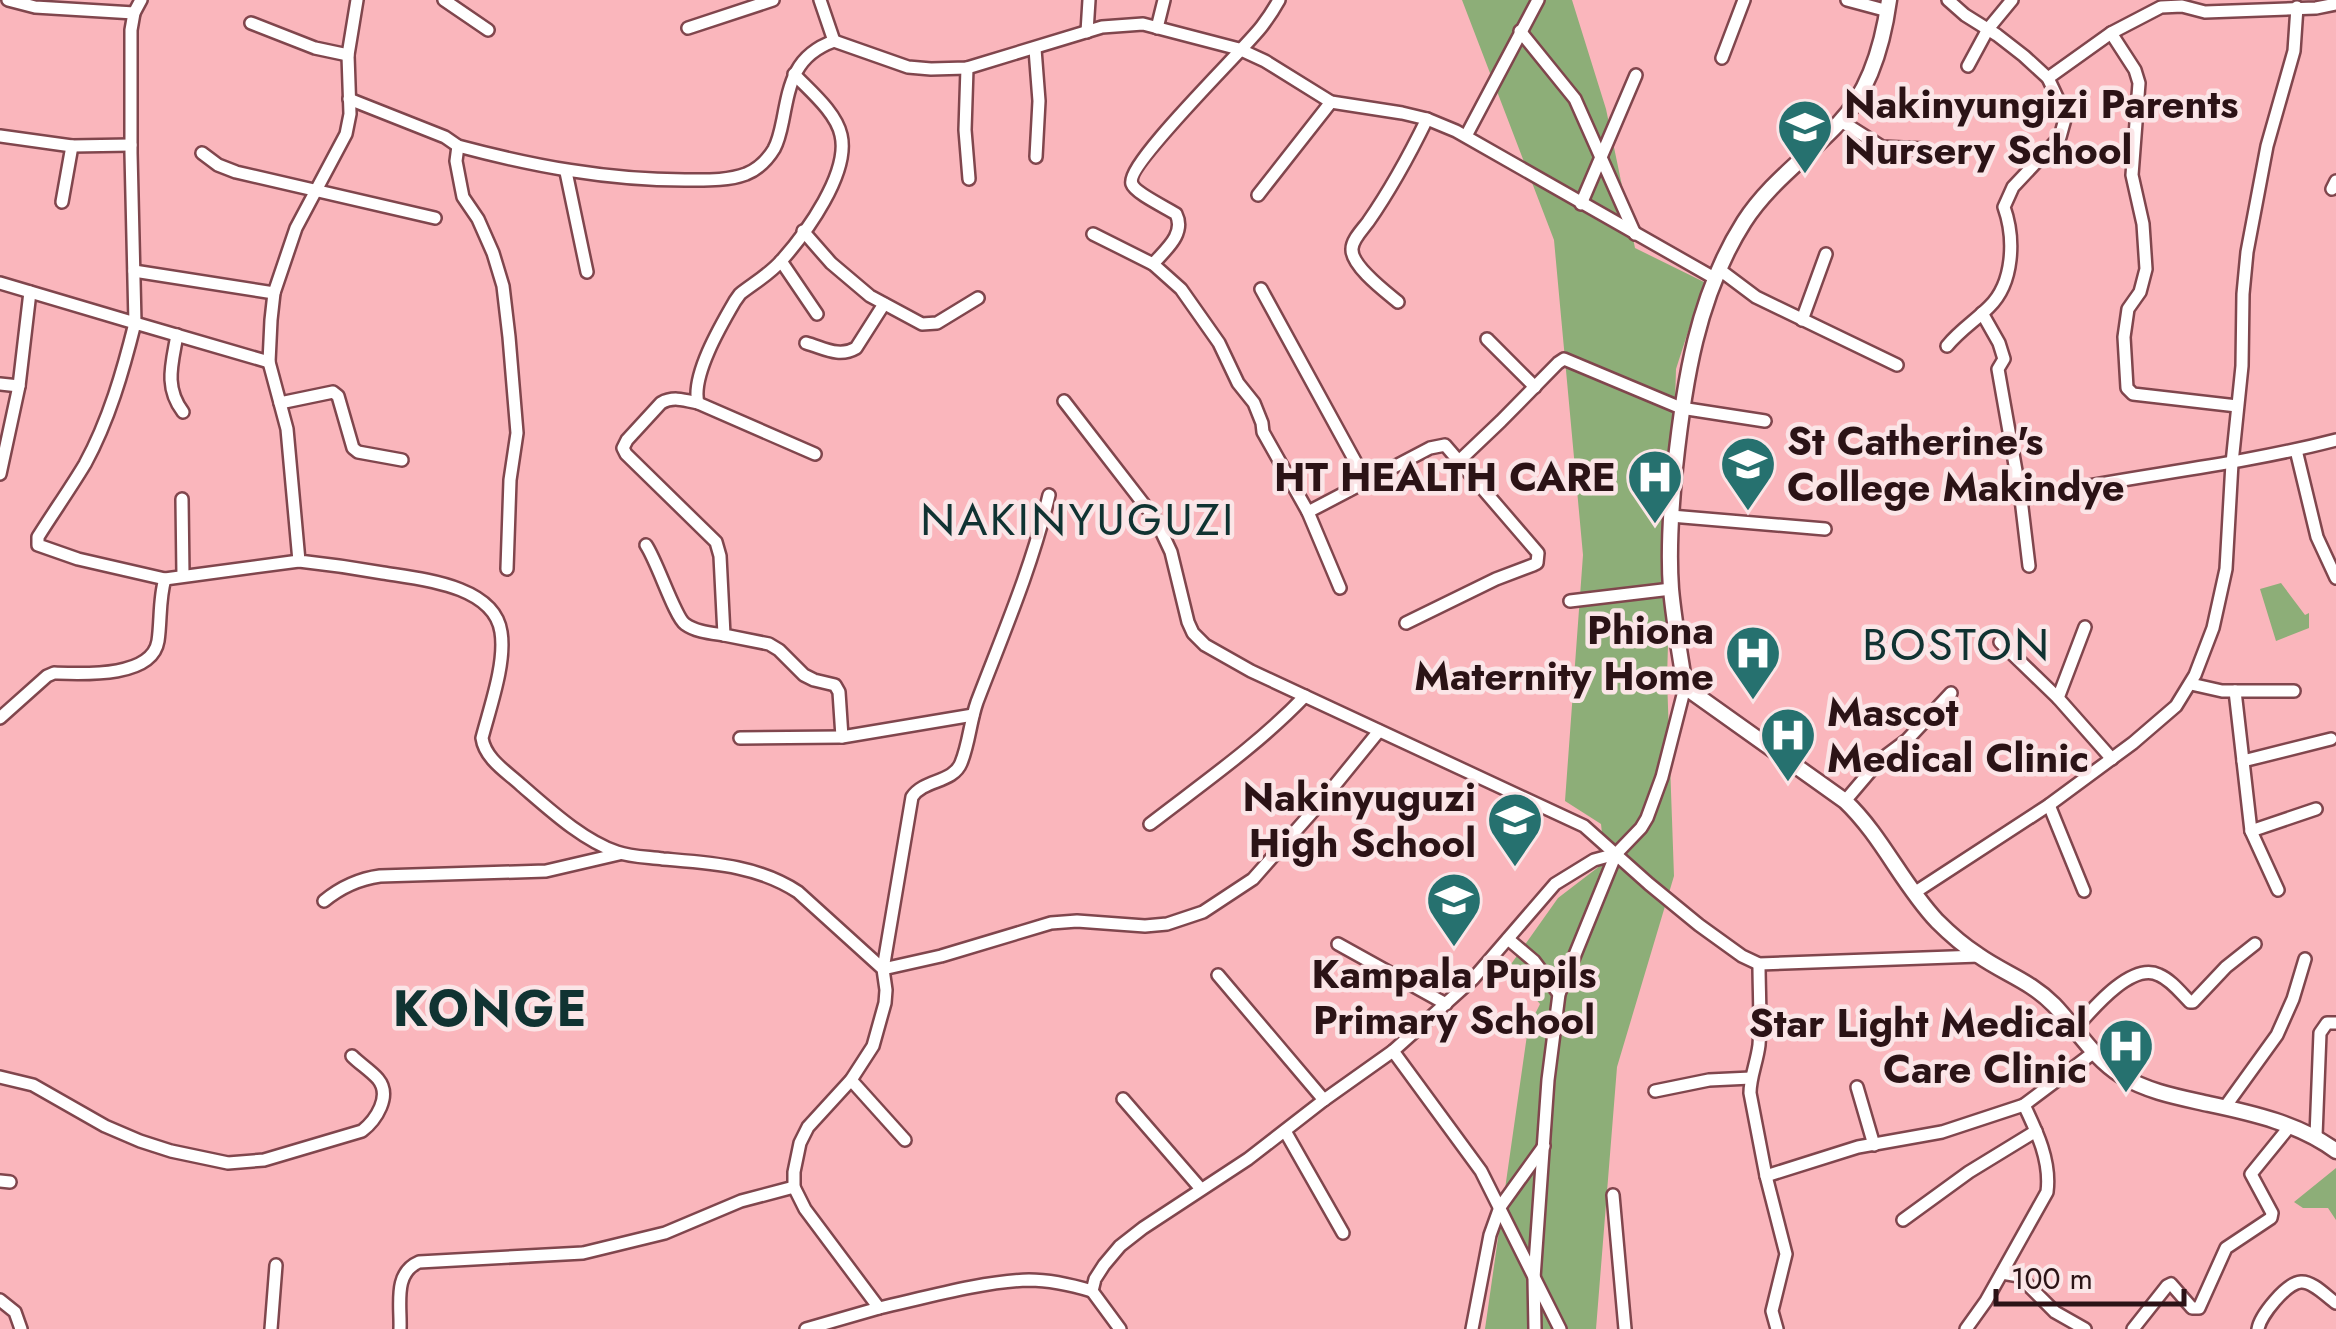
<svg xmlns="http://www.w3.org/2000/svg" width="2336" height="1329" font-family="Jost,sans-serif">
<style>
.green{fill:#8dae78}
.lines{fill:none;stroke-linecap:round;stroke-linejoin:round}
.minor-casing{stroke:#80464d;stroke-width:16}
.tertiary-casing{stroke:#80464d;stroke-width:19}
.minor{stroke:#fff;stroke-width:11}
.tertiary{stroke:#fff;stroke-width:14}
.labels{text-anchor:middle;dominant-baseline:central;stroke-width:9;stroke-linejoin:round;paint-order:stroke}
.poi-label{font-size:40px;font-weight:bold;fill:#2b1316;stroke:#fbe5e7;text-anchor:end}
.quarter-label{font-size:45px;letter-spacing:2.5px;fill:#103332;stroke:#fbe5e7}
.district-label{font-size:50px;font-weight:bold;letter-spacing:2.5px;fill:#103332;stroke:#fbe5e7}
</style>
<rect width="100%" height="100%" fill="#fab6bc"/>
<g class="green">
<polygon points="1462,0 1572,0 1606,109 1635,248 1704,282 1676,369 1667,679 1674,876 1617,1067 1596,1329 1485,1329 1528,1028 1540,1004 1509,967 1558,898 1605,862 1601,824 1565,801 1583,555 1554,240"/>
<polygon points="2281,583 2305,615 2309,613 2309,628 2276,641 2260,589"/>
<polygon points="2336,1168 2336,1220 2328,1208 2303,1208 2294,1202"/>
</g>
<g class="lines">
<g class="minor-casing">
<g id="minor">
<polyline points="8,0 35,7 134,13"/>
<path d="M357,0L348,55L350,114L346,134L296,228L274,293L271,320L269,362L287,429L299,561C327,564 355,568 383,573C420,579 494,585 501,632C506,663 490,707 482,738C485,759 507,772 521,785C549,809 582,840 617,852C631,857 648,857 663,859C710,863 757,865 798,892L883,969L886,990L885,1003L873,1046L851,1080L808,1127L800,1143L794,1172V1187L805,1209L879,1308C924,1298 984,1281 1029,1280C1050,1280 1072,1285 1092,1291"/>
<polyline points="444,0 488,30"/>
<polyline points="820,0 834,41"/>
<polyline points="1847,0 1888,11"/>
<polyline points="251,23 315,48 348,55"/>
<polyline points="688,28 773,0"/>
<polyline points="1157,28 1164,0"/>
<polyline points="1520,31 1575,99 1635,234"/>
<polyline points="1087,32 1089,0"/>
<polyline points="2111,33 2135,70 2139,83 2132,175 2143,224 2146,269 2140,292 2128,309 2124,337 2127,388 2133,394 2237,406"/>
<polyline points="1035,49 1039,101 1036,157"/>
<polyline points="1722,58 1744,0"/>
<polyline points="1968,66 1988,29 2012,0"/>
<polyline points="967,68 965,130 969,179"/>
<path d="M794,74C810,91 836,112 841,135C850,173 806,233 782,260C770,274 754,283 740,294L735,301C721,325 691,376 698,403L815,454"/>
<polyline points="2048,78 2111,33 2161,7 2182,6 2205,12 2316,8 2336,4"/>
<path d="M349,99L445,137L458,146C533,166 607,180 685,180C706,180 727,181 746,174C758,169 768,159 774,149C779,140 781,129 783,119C790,82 795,55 834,41L908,67L931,69L967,68L1102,27L1143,24L1239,49L1265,61L1331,102L1402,113L1427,119L1456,131L1716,279"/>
<polyline points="1841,121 1882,147 1925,149"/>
<polyline points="0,136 72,146 131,145"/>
<polyline points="1466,136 1538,0"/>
<polyline points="458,146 456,161 461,187 463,197 478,219 493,253 503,286 509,337 517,433 510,480 507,569"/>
<polyline points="202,153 218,165 236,172 435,218"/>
<polyline points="566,172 587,272"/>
<polyline points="2332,189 2336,181"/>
<polyline points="1258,195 1331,102"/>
<polyline points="62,202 72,146"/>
<polyline points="1581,204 1636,75"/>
<polyline points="803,231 831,263 870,296 922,324 937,323 978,298"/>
<polyline points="1093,234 1153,264 1181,289 1219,343 1238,383 1254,403 1262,423 1263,432 1308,512 1340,588"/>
<polyline points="781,261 817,314"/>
<path d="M1153,264C1165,250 1186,234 1176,214C1167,208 1135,193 1132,184C1124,165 1246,48 1262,26C1268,18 1274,9 1279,0"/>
<polyline points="1720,270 1756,297 1897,365"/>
<polyline points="134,271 274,293"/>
<polyline points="0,283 135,323 131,153 131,30 134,13 141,0"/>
<polyline points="1261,289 1366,481"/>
<path d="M1398,302C1386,292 1351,266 1352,249C1352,240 1362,230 1368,222C1391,189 1409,156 1427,119"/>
<polyline points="1982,313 1999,343 2004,359 1998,369 2021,499 2029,566"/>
<polyline points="1802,320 1826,254"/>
<path d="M177,335C172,364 164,387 183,412"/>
<polyline points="1487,339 1535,387"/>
<path d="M806,343C824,348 839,358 856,348L884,304"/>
<path d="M1947,346C1960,330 1975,321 1989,307C2014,283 2015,238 2004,207L2013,187L2060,137L2065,119L2063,110L2048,78L2024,56L1997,35L1965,15L1948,0"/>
<polyline points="0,384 19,386"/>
<polyline points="1064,401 1156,520 1171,552 1188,622 1193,633 1205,645 1251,671 1584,826 1649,884 1699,925 1742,956 1759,964 1979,956"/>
<polyline points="280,403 333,392 338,396 353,448 358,452 402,460"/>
<path d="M698,403C685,400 673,396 661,403L627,440L623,448L626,454L716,542L720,556L724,635L769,644L779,650L804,675L814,680L835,685L839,692L842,737L973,715"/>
<polyline points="2296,450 2317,537 2336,578"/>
<polyline points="1459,461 1501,421 1558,363 1564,359 1681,408 1765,421"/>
<polyline points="0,474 19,386 30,292"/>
<path d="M1049,495C1032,567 1003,634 977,702C970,722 969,744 961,763C953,783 924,779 912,797L883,969L941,956L1051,923L1077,921L1145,926L1167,924L1203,912L1253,879L1322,801L1379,731"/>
<polyline points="182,499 183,575"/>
<path d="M2021,499C2125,476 2232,467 2336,440"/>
<polyline points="1308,512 1430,448 1445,445 1538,553 1537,563 1533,565 1496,579 1406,623"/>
<polyline points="1671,516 1825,529"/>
<path d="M646,545C657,561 675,617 685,624C696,632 711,633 724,635"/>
<path d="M165,579L78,559L38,545V537C53,513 70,489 85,464C109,420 123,371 135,323L269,362"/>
<polyline points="1570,601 1671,589"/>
<polyline points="2000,642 2058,698 2112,759"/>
<polyline points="2191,684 2222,691 2294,691"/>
<polyline points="2235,691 2243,761 2331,739"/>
<polyline points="2058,698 2085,627"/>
<path d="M0,718L47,676L54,673C83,674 152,678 158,641C161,621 159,598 165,579L299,561"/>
<polyline points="740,738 842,737"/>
<polyline points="2243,761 2251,831 2278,890"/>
<polyline points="1845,801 1879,761 1907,740 1951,693"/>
<polyline points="2049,805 2084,891"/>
<path d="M1150,824C1203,783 1258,745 1305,696"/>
<polyline points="2251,831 2316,809"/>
<polyline points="1914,893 2049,805 2133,743 2176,706 2195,675 2213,628 2226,569 2232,463 2242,366 2243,294 2247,252 2267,146 2294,51 2297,7"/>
<path d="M324,901C341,887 358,879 380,876L546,871L619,854"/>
<polyline points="1508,939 1534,961 1559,994"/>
<polyline points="1338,944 1446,1004"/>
<path d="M1759,964C1759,991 1761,1019 1759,1045C1757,1062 1750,1077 1750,1093L1766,1176L1786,1254L1772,1311L1777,1329"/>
<polyline points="1218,975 1324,1100"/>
<path d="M2074,1030C2090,1012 2131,961 2159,975C2171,980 2181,993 2190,1002H2193L2226,967L2255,944"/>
<polyline points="1393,1051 1481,1171 1560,1329"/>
<path d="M0,1077L33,1085L105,1126L140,1141L171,1151L228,1163L264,1160L362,1131C376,1120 392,1096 378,1079C371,1071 360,1064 352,1056"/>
<polyline points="851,1080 905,1140"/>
<polyline points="1857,1087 1874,1145"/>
<polyline points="1655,1091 1709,1080 1751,1078"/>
<polyline points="1123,1099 1201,1189"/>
<polyline points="2225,1107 2277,1035 2293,999 2305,959"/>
<polyline points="1285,1131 1343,1233"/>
<polyline points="2316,1136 2320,1033 2327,1023 2336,1023"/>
<polyline points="1766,1176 1858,1147 1942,1132 2024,1105"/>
<polyline points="0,1181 10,1182"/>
<polyline points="1613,1195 1625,1329"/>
<polyline points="1903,1220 1969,1172 2036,1131"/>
<polyline points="2002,1273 2019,1276 2055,1312 2085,1329"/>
<polyline points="1092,1291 1095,1279 1104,1265 1120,1246 1143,1228 1248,1159 1324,1100 1393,1051 1473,979 1555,884 1594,860 1616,854 1641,828 1647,818 1662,777 1685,687"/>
<polyline points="1092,1291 1120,1329"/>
<polyline points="0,1300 15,1312 21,1329"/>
<polyline points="271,1329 276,1265"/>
<path d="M400,1329C401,1305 393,1273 419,1262L583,1253L665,1233L741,1201L794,1187"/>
<polyline points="806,1329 879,1308"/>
<polyline points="1472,1329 1490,1235 1500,1207 1544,1146"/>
<polyline points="1535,1329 1534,1278 1548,1080 1559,994 1616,854"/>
<path d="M1966,1329L1986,1301L2047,1192C2051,1161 2037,1132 2024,1105L2093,1053"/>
<polyline points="2133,1329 2167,1286 2171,1284 2192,1308 2199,1308 2226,1248 2271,1218 2272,1213 2251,1174 2290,1126"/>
<path d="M2258,1329C2260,1316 2286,1283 2301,1282C2313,1281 2327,1297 2336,1303"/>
</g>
</g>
<g class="tertiary-casing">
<path id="tertiary" d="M1889,0C1883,44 1870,91 1838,124C1807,157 1769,183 1744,222C1697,296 1684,383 1675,468C1671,508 1668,549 1671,589C1674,622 1680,654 1685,687L1845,801C1882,836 1902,884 1937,921C1949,933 1964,946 1978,955C2005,974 2029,980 2054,1005C2077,1029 2093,1058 2122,1076C2149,1092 2178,1097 2209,1104C2252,1113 2300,1124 2336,1151"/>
</g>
<use href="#minor" class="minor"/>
<use href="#tertiary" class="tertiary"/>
</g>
<defs>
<g id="school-pin" transform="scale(2.875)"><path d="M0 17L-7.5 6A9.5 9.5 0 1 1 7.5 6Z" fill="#26716f" stroke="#fbe5e7"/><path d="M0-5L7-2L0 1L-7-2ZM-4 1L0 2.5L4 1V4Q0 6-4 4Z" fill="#fff"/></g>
<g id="university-pin" transform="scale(2.875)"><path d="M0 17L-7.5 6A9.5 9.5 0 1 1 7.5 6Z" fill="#26716f" stroke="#fbe5e7"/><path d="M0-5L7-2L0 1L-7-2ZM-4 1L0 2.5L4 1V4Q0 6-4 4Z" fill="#fff"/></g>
<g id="hospital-pin" transform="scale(2.875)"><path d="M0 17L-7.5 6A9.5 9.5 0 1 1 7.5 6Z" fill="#26716f" stroke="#fbe5e7"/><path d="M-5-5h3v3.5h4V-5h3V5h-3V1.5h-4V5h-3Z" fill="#fff"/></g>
</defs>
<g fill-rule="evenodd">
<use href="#school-pin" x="1805" y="127"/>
<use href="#university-pin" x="1748" y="464"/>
<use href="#hospital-pin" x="1655" y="477"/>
<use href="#hospital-pin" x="1753" y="653"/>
<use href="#hospital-pin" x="1788" y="735"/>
<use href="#school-pin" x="1515" y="820"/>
<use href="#school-pin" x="1454" y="900"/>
<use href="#hospital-pin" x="2126" y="1046"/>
</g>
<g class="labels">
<g class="poi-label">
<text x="1844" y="104" text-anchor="start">Nakinyungizi Parents<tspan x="1844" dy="46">Nursery School</tspan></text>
<text x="1787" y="441" text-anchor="start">St Catherine's<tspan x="1787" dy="46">College Makindye</tspan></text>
<text x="1616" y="477">HT HEALTH CARE</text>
<text x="1714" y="630">Phiona<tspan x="1714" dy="46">Maternity Home</tspan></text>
<text x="1827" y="712" text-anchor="start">Mascot<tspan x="1827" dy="46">Medical Clinic</tspan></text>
<text x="1476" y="797">Nakinyuguzi<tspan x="1476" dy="46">High School</tspan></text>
<text x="1454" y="974" text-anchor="middle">Kampala Pupils<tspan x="1454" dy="46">Primary School</tspan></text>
<text x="2087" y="1023">Star Light Medical<tspan x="2087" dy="46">Care Clinic</tspan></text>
</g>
<g class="quarter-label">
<text x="1078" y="519">NAKINYUGUZI</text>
<text x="1957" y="644">BOSTON</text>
</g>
<g class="district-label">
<text x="491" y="1008">KONGE</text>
</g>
</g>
<path d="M1996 1289v15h188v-15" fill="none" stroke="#2b1316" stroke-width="5"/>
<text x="2011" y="1289" font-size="30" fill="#2b1316" stroke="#fbe5e7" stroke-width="8" paint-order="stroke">100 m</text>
</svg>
